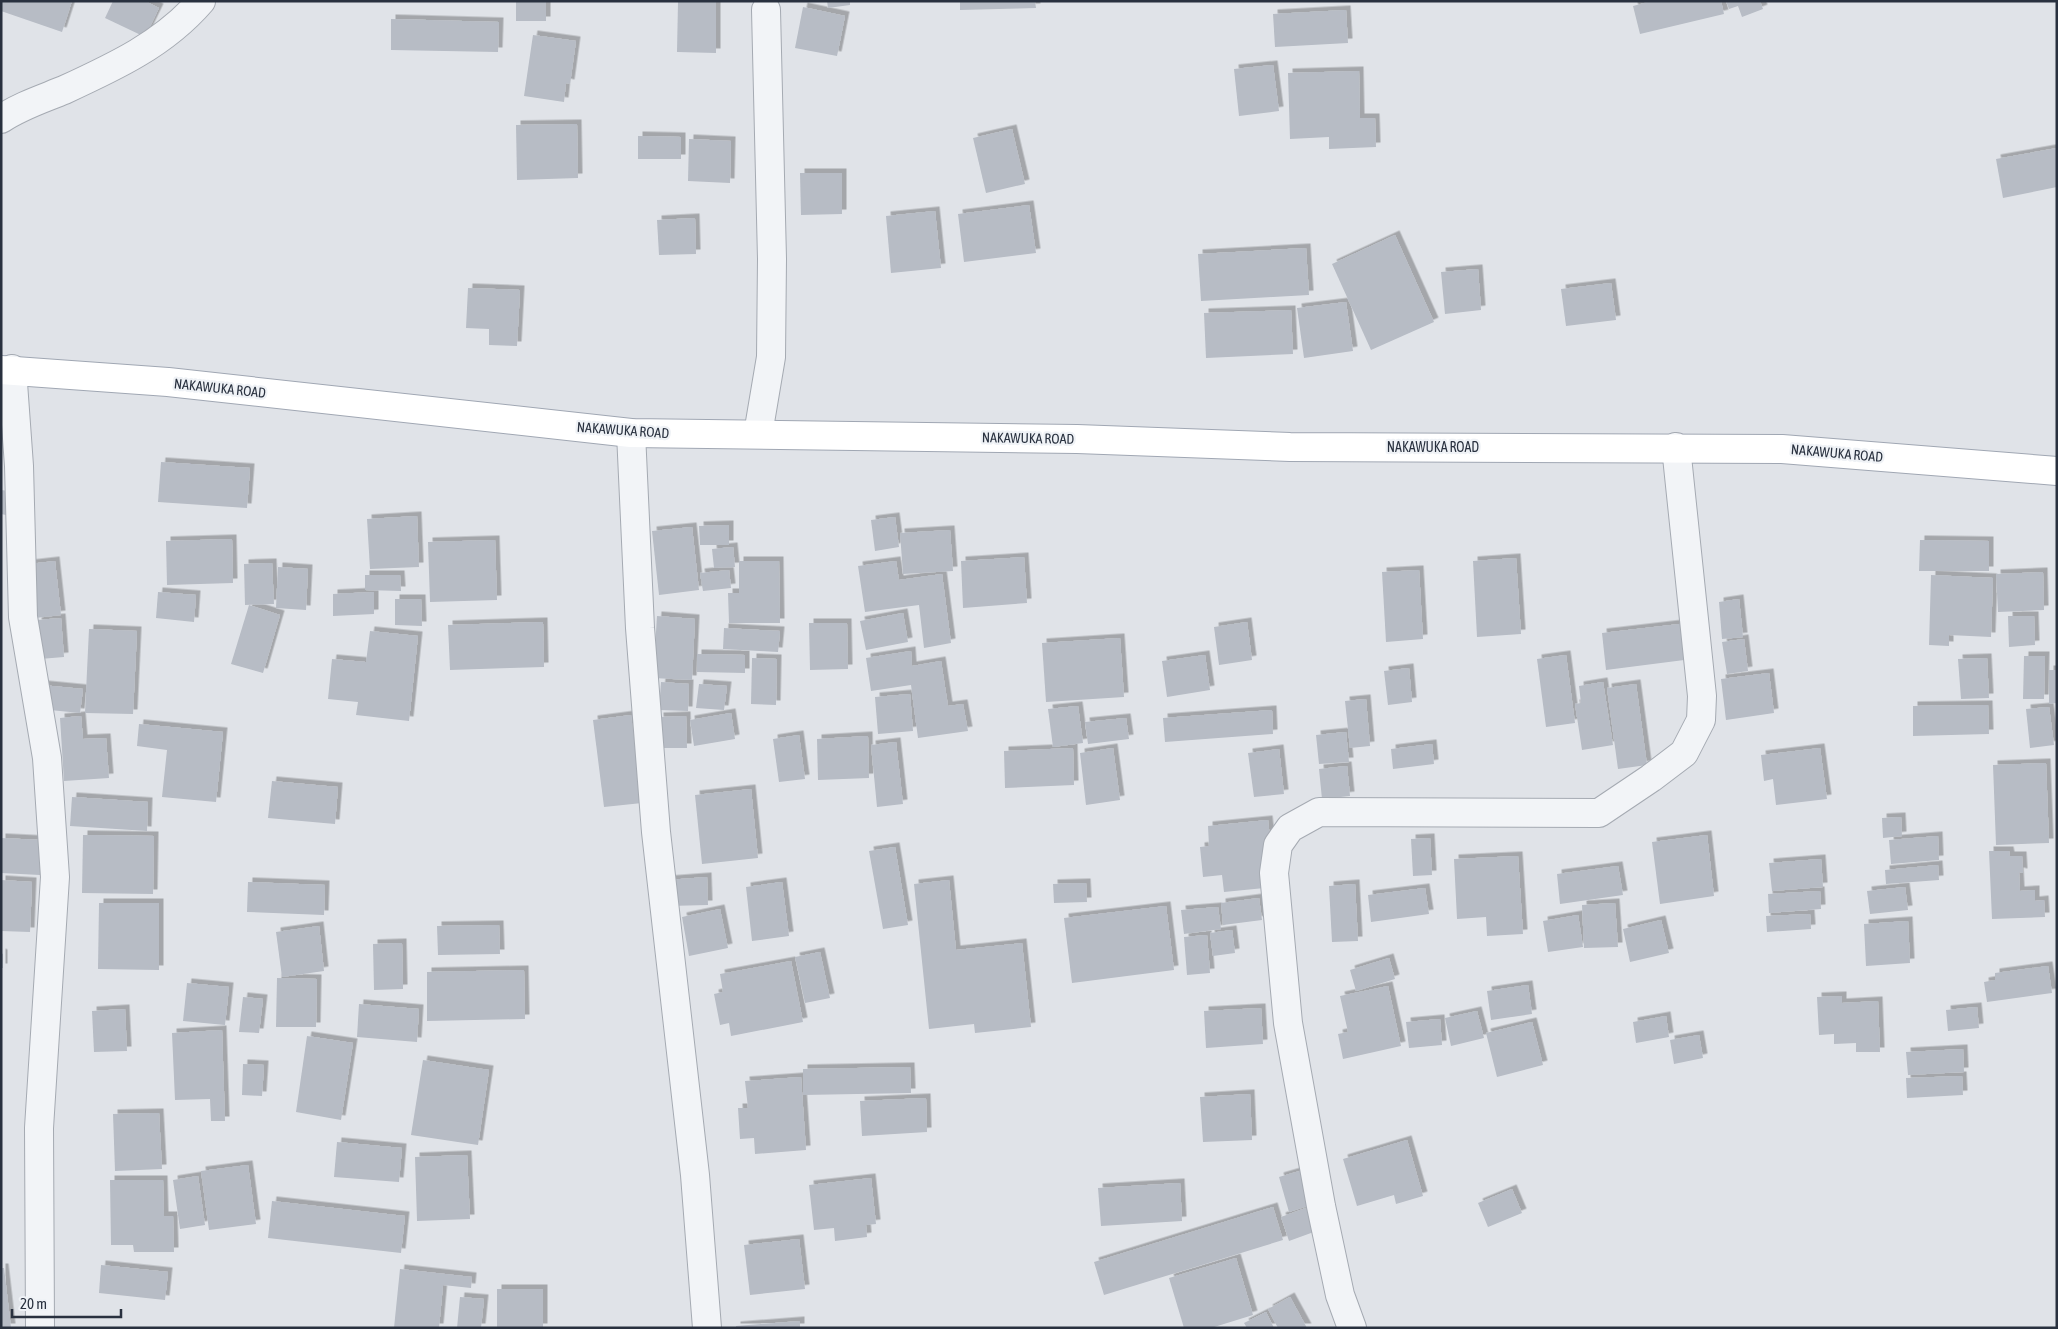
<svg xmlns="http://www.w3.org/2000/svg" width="2058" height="1329" font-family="'Asap Condensed',sans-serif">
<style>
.building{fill:#b7bcc5;filter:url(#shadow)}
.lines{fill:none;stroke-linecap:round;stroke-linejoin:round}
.minor-casing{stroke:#a5aab2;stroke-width:30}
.major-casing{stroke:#a0a7b3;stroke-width:30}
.minor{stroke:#f2f4f7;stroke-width:28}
.major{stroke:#fff;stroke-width:28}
.labels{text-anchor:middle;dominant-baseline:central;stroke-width:4.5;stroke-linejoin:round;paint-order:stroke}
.street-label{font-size:14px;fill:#29313f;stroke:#eff2f6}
</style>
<defs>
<filter id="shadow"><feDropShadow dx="4.5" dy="-4.5" stdDeviation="0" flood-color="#0004"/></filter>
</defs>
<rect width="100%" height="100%" fill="#e0e3e8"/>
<g class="building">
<polygon points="1,1 72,1 62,32 1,11"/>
<polygon points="113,1 145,1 159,8 145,37 105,18"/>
<rect x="516" y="1" width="30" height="20"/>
<polygon points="827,1 850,1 850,5 828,8"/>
<polygon points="960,1 1035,1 1036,8 960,10"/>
<polygon points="1652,1 1721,1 1724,14 1640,34 1633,6"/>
<polygon points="1726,1 1760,1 1763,9 1742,17 1738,6 1729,9"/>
<polygon points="678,2 716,2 716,53 677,52"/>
<polygon points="803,7 845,16 837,56 795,48"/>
<polygon points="1346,10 1348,43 1275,47 1273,14"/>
<polygon points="391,19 499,22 498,52 391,50"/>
<polygon points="533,35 576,41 570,84 566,83 564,102 524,96"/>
<polygon points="1273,65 1279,111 1239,116 1234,69"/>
<polygon points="1359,71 1360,118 1375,118 1376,147 1329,149 1329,137 1290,139 1288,73"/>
<polygon points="577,124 578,178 517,180 516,125"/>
<polygon points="1012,129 1025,184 986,193 973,138"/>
<polygon points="638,136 681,137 681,159 638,159"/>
<polygon points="689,139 731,141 730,183 688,181"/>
<polygon points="2057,148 2057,187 2003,198 1996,159"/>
<polygon points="800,173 842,173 842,214 801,215"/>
<polygon points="1029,205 1036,253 964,262 958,214"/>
<polygon points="935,211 941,268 891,273 886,216"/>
<polygon points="695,218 696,254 659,255 657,220"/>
<polygon points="1395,235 1434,322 1371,350 1332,264"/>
<polygon points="1306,248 1309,295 1201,301 1198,254"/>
<polygon points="1478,269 1481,310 1445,314 1441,272"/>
<polygon points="1611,283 1616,320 1566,326 1561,289"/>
<polygon points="468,288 520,290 517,346 489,345 489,329 466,328"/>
<polygon points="1346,302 1353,351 1304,358 1297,308"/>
<polygon points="1291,310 1293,354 1206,358 1204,313"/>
<polygon points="161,462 250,468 247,508 158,502"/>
<polygon points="1,490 9,491 6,515 1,514"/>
<polygon points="417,516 419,567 370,569 367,519"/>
<polygon points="895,517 899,547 875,551 871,520"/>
<polygon points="729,525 729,545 700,545 699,526"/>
<polygon points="692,527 699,590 659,595 652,531"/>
<polygon points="950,530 953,571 903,574 900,533"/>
<polygon points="232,539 233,583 167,585 166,541"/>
<polygon points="495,540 497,600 430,602 428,542"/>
<polygon points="1920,540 1989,541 1989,571 1919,571"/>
<polygon points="733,547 735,567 714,568 712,549"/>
<polygon points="1024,557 1027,603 963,608 961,561"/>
<polygon points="1516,558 1521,634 1477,637 1473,561"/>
<polygon points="55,561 61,615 35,618 29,564"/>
<polygon points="739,561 779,561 780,623 729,623 728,593 739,593"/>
<polygon points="896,561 899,580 942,574 951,643 924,648 919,605 865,612 858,566"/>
<polygon points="272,563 274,604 245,605 244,564"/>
<polygon points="278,567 308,569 306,610 276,608"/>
<polygon points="729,570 731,588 703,591 700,573"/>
<polygon points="1419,570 1423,639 1386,642 1382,572"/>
<polygon points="2043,572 2044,610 1998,612 1996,574"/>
<polygon points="365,575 400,575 401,591 365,590"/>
<polygon points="1931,575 1993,578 1991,637 1949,635 1949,646 1929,645"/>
<polygon points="158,592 196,595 194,622 156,618"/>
<polygon points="374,592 374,614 333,616 333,594"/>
<polygon points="395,599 421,599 422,626 395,625"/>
<polygon points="1739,599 1743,637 1722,639 1719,602"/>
<polygon points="249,605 280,615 263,673 231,664"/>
<polygon points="903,613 908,642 866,650 860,621"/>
<polygon points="657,616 695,619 692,680 653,678"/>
<polygon points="2008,616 2034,616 2035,645 2009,647"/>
<polygon points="61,618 64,657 40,659 37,620"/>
<polygon points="543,622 544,667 450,670 448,625"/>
<polygon points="1247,622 1252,660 1219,665 1214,627"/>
<polygon points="809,623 847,623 848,669 810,670"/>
<polygon points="1688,623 1692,659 1606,670 1602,633"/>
<polygon points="724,628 780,631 778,652 723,649"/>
<polygon points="89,629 137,631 133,714 85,713"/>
<polygon points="370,631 418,636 409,721 356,715 358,702 328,699 332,659 366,662"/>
<polygon points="1120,638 1124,697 1046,702 1042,643"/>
<polygon points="1744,639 1748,671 1727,674 1722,642"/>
<polygon points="911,651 912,666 941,661 948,706 963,704 968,731 918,738 911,685 871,691 866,658"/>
<polygon points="697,654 745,655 745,673 697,672"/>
<polygon points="1205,655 1210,690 1167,697 1162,661"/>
<polygon points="1566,655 1575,723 1546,727 1537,659"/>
<polygon points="2024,656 2045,656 2044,699 2023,699"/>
<polygon points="752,658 777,659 776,705 751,704"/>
<polygon points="1987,658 1989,698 1961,699 1958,659"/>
<polygon points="1409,668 1412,702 1388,705 1384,671"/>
<polygon points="2049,670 2057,670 2057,703 2049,704"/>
<polygon points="1769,673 1774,713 1726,720 1721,679"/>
<polygon points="661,682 689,684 688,711 659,710"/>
<polygon points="1603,682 1613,745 1582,750 1575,704 1581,703 1579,686"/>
<polygon points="699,684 727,686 724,710 696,708"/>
<polygon points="1636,684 1647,765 1618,769 1607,688"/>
<polygon points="42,685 83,689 80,713 40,709"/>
<polygon points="910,694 913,731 878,734 875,697"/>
<polygon points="1366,699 1370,746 1350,748 1345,701"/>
<polygon points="1988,705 1989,734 1913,736 1913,706"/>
<polygon points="1078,706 1083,743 1053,747 1048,709"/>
<polygon points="2049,707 2054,745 2030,748 2026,709"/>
<polygon points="1272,710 1273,734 1165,742 1163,718"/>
<polygon points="731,713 735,739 694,746 690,720"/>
<polygon points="631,715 642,803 604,807 593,720"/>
<polygon points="81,716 83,739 106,738 109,778 64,781 60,718"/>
<polygon points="686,716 687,748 660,748 659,717"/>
<polygon points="1126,718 1129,739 1088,744 1085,722"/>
<polygon points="139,724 223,732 216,802 162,797 167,750 137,746"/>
<polygon points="1346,732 1349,762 1319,764 1316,735"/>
<polygon points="799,735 805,779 779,782 773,739"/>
<polygon points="868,736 869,778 818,780 817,739"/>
<polygon points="896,742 903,804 877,807 871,745"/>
<polygon points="1432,744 1434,764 1393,769 1391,749"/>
<polygon points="1073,748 1074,785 1005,788 1004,751"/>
<polygon points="1113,748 1120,800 1086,805 1080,753"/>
<polygon points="1820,748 1827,799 1776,805 1773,779 1764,781 1761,755"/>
<polygon points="1279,749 1284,794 1254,797 1248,753"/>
<polygon points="2046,763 2049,843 1996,845 1993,765"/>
<polygon points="1347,766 1350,796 1322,799 1319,769"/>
<polygon points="272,781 338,787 335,824 268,818"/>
<polygon points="751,789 758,858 702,864 695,795"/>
<polygon points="72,797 148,802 147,831 70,826"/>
<polygon points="1901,817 1902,836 1883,838 1882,818"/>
<polygon points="1268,820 1272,855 1284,886 1224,892 1222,875 1203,877 1200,847 1209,846 1208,826"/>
<polygon points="83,835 154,836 153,894 82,893"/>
<polygon points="1707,835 1714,896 1660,904 1652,842"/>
<polygon points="1938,836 1939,860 1891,864 1889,840"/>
<polygon points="1,838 41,840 40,875 1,873"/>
<polygon points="1430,838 1432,875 1413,876 1411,839"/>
<polygon points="895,847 908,925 883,929 869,851"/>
<polygon points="1989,851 2009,851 2010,856 2022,856 2023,873 2019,872 2020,891 2035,890 2035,901 2044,900 2045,917 1992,919"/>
<polygon points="1518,856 1523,934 1487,936 1486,917 1457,919 1454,859"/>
<polygon points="1821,859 1823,887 1772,891 1769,863"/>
<polygon points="1938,865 1939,880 1886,884 1885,870"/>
<polygon points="1618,866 1623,895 1560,904 1557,874"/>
<polygon points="707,877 708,905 668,906 667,880"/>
<polygon points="1,880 32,882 30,932 1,931"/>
<polygon points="949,880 956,950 1022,943 1031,1027 975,1033 974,1024 929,1029 914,884"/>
<polygon points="248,882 325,885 324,915 247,912"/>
<polygon points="782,882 789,936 752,941 746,887"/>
<polygon points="1086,883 1087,902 1054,903 1053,884"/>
<polygon points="1355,884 1358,941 1332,942 1329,886"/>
<polygon points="1905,887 1908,910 1870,914 1867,891"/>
<polygon points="1425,888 1429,914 1371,922 1368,895"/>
<polygon points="1820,891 1821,909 1769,913 1768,894"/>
<polygon points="1259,898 1262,920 1223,925 1221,903"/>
<polygon points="99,903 159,903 159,970 98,969"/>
<polygon points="1615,903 1618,947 1584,948 1582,905"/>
<polygon points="1166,906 1174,970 1072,983 1064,918"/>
<polygon points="1218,907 1221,929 1184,934 1181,910"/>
<polygon points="720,909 728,948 689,956 682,917"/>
<polygon points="1810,914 1811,929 1767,932 1766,916"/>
<polygon points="1578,915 1583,947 1548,952 1543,921"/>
<polygon points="1661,920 1669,953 1630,962 1623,929"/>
<polygon points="1908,921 1910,963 1866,966 1864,924"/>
<polygon points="499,925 500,954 438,955 437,926"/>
<polygon points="319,926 324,971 282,977 276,932"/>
<polygon points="1232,930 1235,953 1213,956 1210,933"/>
<polygon points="1207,935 1210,973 1187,975 1184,937"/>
<polygon points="402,943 403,989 374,990 373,944"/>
<polygon points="820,952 830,998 805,1003 795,957"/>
<polygon points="1,953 3,954 3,968 1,968"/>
<polygon points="1389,958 1395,979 1356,991 1350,970"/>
<polygon points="791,961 803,1022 731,1036 729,1023 720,1025 714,994 723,992 720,974"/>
<polygon points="2048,966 2052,993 1987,1002 1984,982 1995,980 1995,973"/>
<polygon points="524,970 525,1019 427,1021 427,972"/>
<polygon points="277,978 317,979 316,1027 276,1027"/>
<polygon points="187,983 229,987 225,1025 183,1021"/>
<polygon points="1528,985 1532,1014 1491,1020 1487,991"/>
<polygon points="1388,986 1401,1046 1343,1059 1338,1034 1348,1032 1340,996"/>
<polygon points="1842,996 1842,1003 1878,1001 1880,1052 1856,1052 1856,1043 1834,1044 1834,1034 1819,1035 1817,997"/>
<polygon points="243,997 263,999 259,1033 239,1032"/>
<polygon points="359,1004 419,1009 417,1042 357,1037"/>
<polygon points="1977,1007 1979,1028 1948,1031 1946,1010"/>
<polygon points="1261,1008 1263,1044 1206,1048 1204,1011"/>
<polygon points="125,1009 127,1051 94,1052 92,1011"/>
<polygon points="1477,1011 1484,1038 1451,1046 1445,1018"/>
<polygon points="1666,1016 1669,1037 1636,1043 1633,1022"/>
<polygon points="1440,1019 1442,1045 1409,1048 1406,1022"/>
<polygon points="1532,1022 1543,1065 1497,1077 1486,1033"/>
<polygon points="222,1030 225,1121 211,1121 210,1099 175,1100 172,1033"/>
<polygon points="1699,1035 1703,1058 1674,1064 1670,1040"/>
<polygon points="307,1036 353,1043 341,1120 296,1112"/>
<polygon points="1963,1049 1964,1072 1908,1075 1906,1052"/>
<polygon points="423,1060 489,1070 478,1145 411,1135"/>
<polygon points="243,1064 264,1065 262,1096 242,1095"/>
<polygon points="910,1067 911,1093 803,1095 803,1069"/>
<polygon points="1962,1076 1963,1095 1907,1098 1906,1078"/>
<polygon points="801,1077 806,1150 755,1154 754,1138 740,1139 738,1108 748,1108 745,1081"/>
<polygon points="1250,1094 1252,1140 1203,1142 1200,1097"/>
<polygon points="926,1098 927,1132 862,1136 860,1101"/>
<polygon points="159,1113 162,1169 115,1171 113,1114"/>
<polygon points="1407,1140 1423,1196 1396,1204 1394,1195 1357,1206 1343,1159"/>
<polygon points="337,1142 402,1148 399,1182 334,1177"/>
<polygon points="467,1155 470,1219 417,1221 415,1157"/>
<polygon points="248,1165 256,1224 209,1230 201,1171"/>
<polygon points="1310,1168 1320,1202 1289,1212 1279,1177"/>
<polygon points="198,1176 205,1225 180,1229 173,1180"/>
<polygon points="871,1178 876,1224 866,1225 867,1237 835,1241 834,1228 814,1230 809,1185"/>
<polygon points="110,1180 163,1180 164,1216 173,1216 174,1252 134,1252 133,1245 111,1245"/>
<polygon points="1180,1183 1182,1221 1101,1226 1098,1188"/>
<polygon points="1512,1189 1522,1213 1488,1227 1478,1203"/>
<polygon points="272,1201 405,1216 401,1253 268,1238"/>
<polygon points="1314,1205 1322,1229 1289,1241 1281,1217"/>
<polygon points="1273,1207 1283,1240 1104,1295 1094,1262"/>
<polygon points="799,1239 805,1289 750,1295 744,1245"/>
<polygon points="1236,1258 1253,1315 1211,1328 1184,1328 1169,1278"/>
<polygon points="101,1265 168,1272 165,1300 99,1293"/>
<polygon points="1,1268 4,1268 11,1328 1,1328"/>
<polygon points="400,1269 472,1277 471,1288 443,1285 439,1328 394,1328"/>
<rect x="497" y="1289" width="46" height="39"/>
<polygon points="460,1297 484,1299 481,1328 457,1328"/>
<polygon points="1290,1297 1307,1328 1278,1328 1268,1309"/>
<polygon points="1266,1312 1274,1328 1247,1328 1244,1323"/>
<polygon points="800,1321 800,1328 736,1328 736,1326"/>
</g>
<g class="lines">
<g class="minor-casing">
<g id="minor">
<path d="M1,119C20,106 42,99 64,90C114,67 164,44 201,1"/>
<polyline points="12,369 19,466 23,617 47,758 55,877 39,1128 40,1328"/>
<polyline points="631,433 640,628 656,832 695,1175 707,1328"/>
<polyline points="758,434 771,357 772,259 766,10"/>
<polyline points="1352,1328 1340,1295 1321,1206 1288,1023 1274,873 1278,845 1290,828 1319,812 1599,813 1651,778 1684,753 1701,720 1702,696 1676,447"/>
</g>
</g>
<g class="major-casing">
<polyline id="major" points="1,370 168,382 631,433 1077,439 1290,447 1782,449 2057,471"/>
</g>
<use href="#minor" class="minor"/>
<use href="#major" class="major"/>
</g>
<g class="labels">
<g class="street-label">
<text transform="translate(220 388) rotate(6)">NAKAWUKA ROAD</text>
<text transform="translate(623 430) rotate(4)">NAKAWUKA ROAD</text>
<text transform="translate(1028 438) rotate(1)">NAKAWUKA ROAD</text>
<text x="1433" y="447">NAKAWUKA ROAD</text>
<text transform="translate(1837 453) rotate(5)">NAKAWUKA ROAD</text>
</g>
</g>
<rect width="2058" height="1329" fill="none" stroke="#29313f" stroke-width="5"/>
<path d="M12 1309v8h109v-8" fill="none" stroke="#29313f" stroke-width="2.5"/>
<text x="20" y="1309" font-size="15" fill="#29313f" stroke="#eff2f6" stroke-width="4" paint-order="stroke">20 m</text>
</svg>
